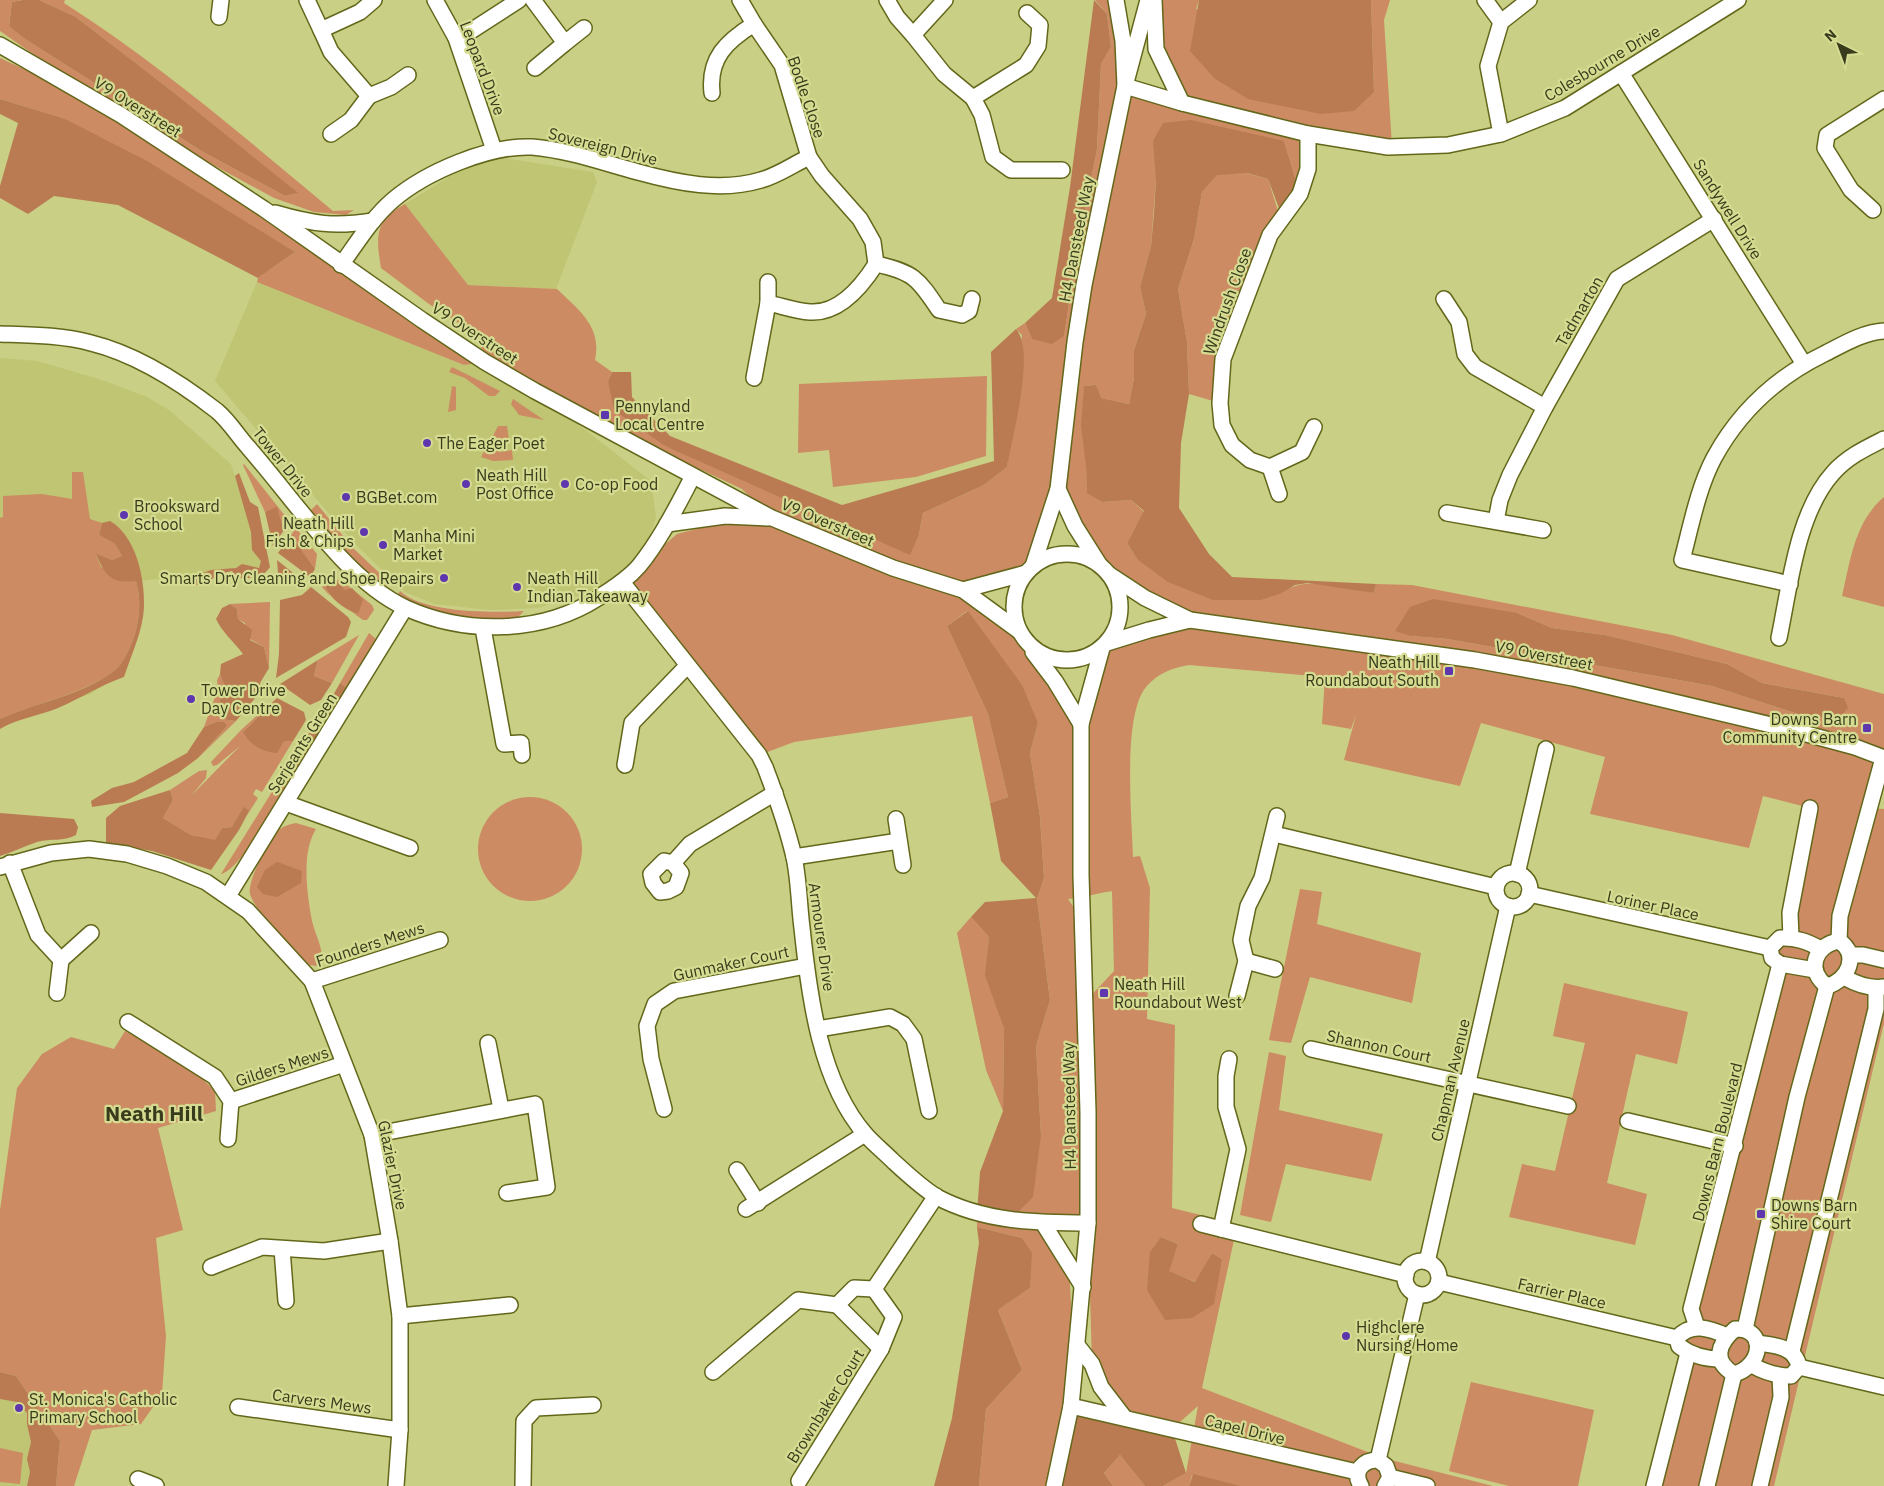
<svg xmlns="http://www.w3.org/2000/svg" width="1884" height="1486" font-family="'IBM Plex Sans',sans-serif">
<style>
.built{fill:#bfc573}
.green{fill:#cc8b63;fill-rule:evenodd}
.forest{fill:#ba7b52}
.lines{fill:none;stroke-linecap:round;stroke-linejoin:round}
.minor-casing{stroke:#63671a;stroke-width:18}
.minor{stroke:#fff;stroke-width:15}
.poi-dot{fill:#5e37af;stroke:#d5dc91;stroke-width:2}
.labels{text-anchor:middle;dominant-baseline:central;stroke-width:4.5;stroke-linejoin:round;paint-order:stroke}
.street-label{font-size:16px;fill:#383b1c;stroke:#d5dc91}
.poi-label{font-size:16px;fill:#383b1c;stroke:#d5dc91;text-anchor:start}
.district-label{font-size:21px;font-weight:bold;fill:#383b1c;stroke:#d5dc91}
</style>
<rect width="100%" height="100%" fill="#c9cf84"/>
<g class="built">
<polygon points="484,155 593,172 597,182 556,289 468,285 405,204"/>
<polygon points="257,282 464,365 485,362 535,391 651,481 656,518 639,566 622,582 538,608 490,610 434,604 405,592 355,544 215,381"/>
<polygon points="0,358 37,361 99,379 147,397 169,410 231,464 265,567 140,581 114,676 91,694 0,721"/>
<polygon points="0,1372 16,1376 56,1486 0,1486"/>
</g>
<g class="green">
<path d="M0,0H23L12,2L9,25L25,39L203,152L285,196L297,193L172,91L76,17L39,0H65L64,3C160,64 245,138 333,211L354,210L346,215L314,212L274,198L129,119L485,362L464,365L257,282L258,278L295,252L63,118L0,99V58L118,113L0,31Z"/>
<path d="M1095,0H1116L1125,86L1182,102L1156,49L1154,0H1199L1196,9L1374,92L1371,0H1390L1384,20L1392,146L1309,134L1300,194L1284,141L1156,179L1151,246L1140,287L1146,314L1134,350V378L1129,404L1100,398L1096,385L1084,386L1087,492L1102,502L1131,500L1144,512L1127,543L1137,559L1282,593C1307,574 1346,589 1374,593L1376,584L1412,585L1672,635L1884,694V758L1868,808L1884,809V1023L1774,1486H1653L1691,1309L1735,1146L1810,808L1763,796L1749,848L1590,814L1605,757L1481,723L1460,786L1344,760L1356,715L1351,729L1322,724L1325,677L1189,665C1172,668 1158,673 1146,687C1122,716 1132,818 1133,857L1140,856L1150,888L1147,1019L1175,1025L1172,1208L1217,1219L1235,1235L1202,1388L1383,1458L1493,1486H1239L1192,1475L1189,1486H1163L1186,1473L1198,1406L1172,1429L1124,1417L1092,1364L1088,1223H1043L1069,1268L1072,1321L1071,1406L1054,1486H979L986,1409L1022,1370L998,1310L1030,1288L1022,1238L977,1227V1213L1041,1135L1036,1046L1050,1000L1037,899L1044,878L1040,817L1030,753L1038,723L967,611L947,626L988,714L1008,797L990,803L972,716L794,742L759,755L622,582L677,534L723,522L771,518L742,489L535,391L496,369L469,330L429,304L381,268C376,237 374,221 405,204L468,285L557,289C580,311 602,327 595,360L612,372L608,381L665,446L919,534L923,513L984,485L1007,467L1022,335L1016,329L1025,323L1032,339L1064,336L1078,244L1097,149L1101,64L1111,47L1107,14ZM1058,490L1100,564L1110,575L1189,621L1102,648L1080,723L1055,681L1019,631L963,590L1033,566ZM1517,613L1552,628L1605,635L1727,664L1762,683L1844,698L1801,715L1712,686L1448,639L1411,636ZM1121,890L1112,891L1114,971L1085,1002L1082,919L1068,899C1085,898 1103,891 1121,890ZM1161,1237L1178,1244L1168,1271L1196,1282L1212,1253L1222,1259L1165,1320Z"/>
<polygon points="1246,173 1268,179 1278,211 1229,341 1220,403 1189,394 1187,342 1178,289 1194,239 1202,192 1217,174"/>
<polygon points="452,367 500,391 495,396 489,396 465,378 449,372"/>
<polygon points="987,376 986,456 916,477 833,487 829,450 798,453 799,384"/>
<polygon points="452,386 456,387 456,410 448,412"/>
<polygon points="513,399 544,420 519,415 511,404"/>
<polygon points="498,426 507,426 509,439 502,440 493,436"/>
<polygon points="487,446 500,452 512,450 513,460 493,461 481,457"/>
<polygon points="244,464 290,522 284,530 277,508 265,512 243,465"/>
<path d="M72,472H83L90,519L102,523L99,535L115,544L122,556L112,560L96,555L101,567L136,581C141,599 140,616 135,634C131,646 124,663 114,671C84,694 35,703 0,719V518L3,517V496L42,494L72,499Z"/>
<path d="M1884,497V607L1842,596C1851,559 1854,523 1884,497Z"/>
<polygon points="317,504 353,548 390,583 385,590 344,556 310,511"/>
<polygon points="296,528 317,554 315,569 291,535"/>
<polygon points="341,580 372,605 374,610 367,620 363,620 352,612 358,614 339,584 325,587 330,596 322,587 330,581"/>
<path d="M400,591C423,613 493,613 524,611L516,619L492,622L444,617L397,596Z"/>
<polygon points="270,602 269,668 264,647 250,639 245,623 238,619 237,609 230,604"/>
<polygon points="369,633 376,639 347,688 340,683"/>
<polygon points="359,635 332,683 314,676 318,660"/>
<polygon points="220,674 224,685 220,697 228,720 236,721 198,758 227,726 216,722 204,727 218,689 217,680"/>
<polygon points="277,698 243,732 284,741 293,741 262,792 256,789 253,794 258,798 246,817 249,811 232,827 222,828 215,841 191,835 163,818 173,800 170,790 199,771 207,770 206,778 191,796 240,746 217,765 213,766 211,762 242,729"/>
<path d="M293,758L301,763C286,786 244,868 221,874Z"/>
<circle cx="530" cy="849" r="52"/>
<path d="M296,823L316,829C301,853 307,894 312,921C316,937 324,949 322,966C315,966 309,966 303,963C293,957 252,905 250,894C247,883 266,845 274,835C280,827 287,825 296,823Z"/>
<polygon points="1300,889 1322,892 1317,924 1421,953 1412,1003 1310,977 1291,1043 1269,1040"/>
<polygon points="971,917 989,937 986,975 1004,1029 1003,1111 986,1070 957,933"/>
<polygon points="1564,983 1688,1012 1677,1064 1636,1054 1607,1183 1647,1194 1635,1245 1509,1217 1522,1164 1555,1171 1585,1043 1553,1036"/>
<polygon points="125,1031 190,1067 215,1091 216,1111 158,1128 183,1230 156,1238 166,1336 162,1394 141,1424 92,1430 74,1486 56,1486 60,1441 16,1376 0,1372 0,1210 17,1088 42,1054 71,1037 114,1049"/>
<polygon points="1269,1052 1286,1056 1279,1110 1383,1134 1371,1181 1286,1164 1271,1222 1240,1215"/>
<polygon points="1471,1382 1594,1410 1578,1486 1509,1486 1449,1471"/>
<polygon points="0,1448 23,1453 20,1484 0,1482"/>
<polygon points="1120,1455 1145,1486 1113,1486 1104,1473"/>
</g>
<g class="forest">
<polygon points="23,0 39,0 76,17 172,91 298,193 285,196 203,152 25,39 9,26 12,2"/>
<polygon points="1094,0 1107,14 1111,47 1101,64 1097,149 1078,244 1064,336 1052,344 1032,339 1025,323 1052,298 1070,187"/>
<polygon points="1199,0 1371,0 1374,92 1354,111 1321,114 1248,99 1214,78 1190,51"/>
<polygon points="0,99 63,118 147,161 295,252 258,278 118,205 54,196 28,214 0,198 0,186 18,123 0,114"/>
<polygon points="1191,120 1284,141 1300,194 1280,211 1268,179 1247,173 1217,175 1202,192 1194,239 1178,289 1187,342 1189,394 1181,443 1179,508 1209,554 1232,577 1376,584 1374,593 1308,583 1295,585 1282,593 1261,600 1213,600 1168,582 1137,559 1127,543 1144,511 1131,500 1102,502 1087,493 1086,466 1081,426 1084,386 1096,385 1101,398 1129,404 1134,378 1134,350 1146,314 1140,287 1151,246 1154,213 1156,179 1153,141 1163,123"/>
<path d="M1016,329C1036,351 1012,437 1007,467L984,485L923,513L919,534L910,555L665,446L614,410L608,381L612,372H631L632,397L670,436L842,505L994,461L991,352Z"/>
<path d="M239,473L250,502L258,507L270,567C262,579 251,578 237,578L232,571C217,573 205,587 190,585L189,578L211,570L236,568L242,564L259,568L261,561L252,550L251,532L235,476Z"/>
<polygon points="277,507 284,530 273,546 265,512"/>
<path d="M110,521C136,536 145,578 144,607C143,631 131,655 124,677C101,685 81,698 58,708C39,716 18,718 0,729V719C37,702 81,696 114,671C124,663 131,646 135,634C140,616 141,599 136,581C112,584 105,576 96,554L112,560L122,556L115,544L99,535L102,523Z"/>
<polygon points="291,535 315,569 310,577 278,553"/>
<polygon points="277,560 303,581 279,585"/>
<path d="M332,581L339,584L345,590L352,588L363,600L358,614C345,610 331,599 325,587Z"/>
<polygon points="311,587 348,617 351,622 346,637 276,678 279,654 280,600 302,595"/>
<polygon points="1433,599 1517,613 1552,628 1605,635 1727,664 1762,683 1844,698 1848,708 1838,719 1801,715 1712,686 1448,639 1411,636 1395,631 1410,607"/>
<path d="M230,604L237,609L238,619L252,630L250,640L264,647L269,668L260,683L261,691L236,721L227,720L220,714V697L224,685L220,674L221,664L243,654C234,642 222,632 216,619L222,608Z"/>
<polygon points="968,611 1022,685 1038,723 1030,753 1040,817 1044,878 1037,899 1050,1000 1036,1046 1041,1135 1033,1197 1010,1220 977,1213 980,1172 1003,1111 1004,1029 985,975 989,937 971,917 985,902 1036,898 1001,861 990,803 1008,797 988,714 947,626"/>
<polygon points="318,660 314,676 332,683 321,700 310,705 280,684"/>
<polygon points="340,683 347,688 329,715 327,706"/>
<path d="M277,698L304,712L306,720L293,741H284L277,753C262,752 250,745 243,732Z"/>
<polygon points="216,722 224,722 227,726 198,758 178,773 124,802 92,807 91,801 112,788 134,782 187,753 204,727"/>
<polygon points="320,723 325,724 301,763 293,758 314,725"/>
<polygon points="170,790 173,800 163,818 191,835 215,840 222,828 232,827 244,807 249,811 239,830 211,870 152,851 106,843 106,818 120,806"/>
<path d="M0,813L74,819L78,827L76,835C62,842 52,838 37,842C25,846 13,852 0,856Z"/>
<polygon points="277,862 302,871 301,883 277,897 263,894 257,887 265,870"/>
<polygon points="977,1227 1022,1238 1032,1253 1030,1288 998,1310 1022,1370 986,1409 979,1486 934,1486 952,1418 979,1243"/>
<polygon points="1161,1237 1178,1244 1169,1271 1195,1282 1212,1253 1222,1259 1214,1304 1192,1318 1165,1320 1147,1290 1150,1252"/>
<polygon points="0,1372 16,1376 60,1441 56,1486 27,1486 30,1472 27,1459 31,1442 27,1424 27,1413 17,1402 0,1399"/>
<polygon points="1071,1406 1172,1429 1186,1473 1163,1486 1145,1486 1120,1455 1104,1473 1113,1486 1054,1486"/>
<polygon points="1193,1474 1241,1486 1189,1486"/>
</g>
<g class="lines">
<g class="minor-casing">
<g id="minor">
<polyline points="307,0 321,30 360,12 374,0"/>
<polyline points="435,0 456,38 494,150"/>
<polyline points="533,0 565,43 535,68"/>
<polyline points="740,0 754,24"/>
<polyline points="887,0 897,17 913,35"/>
<polyline points="945,0 913,35 944,74 973,98"/>
<polyline points="1116,0 1123,41 1125,86 1182,103 1308,134 1388,147 1448,145 1501,134 1565,108 1738,0"/>
<polyline points="1154,0 1156,49 1182,103"/>
<polyline points="1485,0 1501,22"/>
<polyline points="1027,13 1040,25 1038,46 1026,65 973,98 982,115 993,157 1011,170 1062,170"/>
<polyline points="219,17 221,0"/>
<polyline points="321,30 331,52 369,96 351,120 331,134"/>
<polyline points="456,38 471,31 519,0"/>
<polyline points="565,43 584,28"/>
<polyline points="0,45 121,115 264,209 422,320 485,362 535,391 772,518 893,568 963,590 1019,631"/>
<polyline points="1621,73 1804,364"/>
<path d="M712,93C708,58 727,41 754,24L782,65L809,157L822,176L860,219L873,242L876,264"/>
<polyline points="369,96 391,87 408,75"/>
<polyline points="1308,134 1308,169 1300,194 1270,235 1223,359 1220,403 1222,425 1232,445 1250,460 1270,467 1302,452 1314,427"/>
<polyline points="1501,134 1488,66 1501,22 1529,0"/>
<polyline points="1873,210 1851,190 1825,148 1827,135 1884,99"/>
<path d="M275,213C313,224 334,227 373,221"/>
<path d="M341,265C357,243 372,218 393,200C426,172 489,145 532,147C568,150 604,163 638,172C678,183 721,192 761,180C777,176 794,164 809,157"/>
<polyline points="1444,299 1459,322 1465,354 1475,367 1545,407"/>
<path d="M768,303C782,306 796,311 810,312C839,314 862,286 876,264C913,272 918,278 939,310L962,315L969,311L972,299"/>
<path d="M0,334C30,335 62,335 91,343C136,354 181,383 217,411C229,421 238,436 248,447C280,484 308,523 341,558C359,577 382,597 406,608C466,635 542,634 598,598C613,588 628,579 639,566C661,539 677,506 693,476"/>
<polyline points="754,378 768,303 768,282"/>
<polyline points="1270,467 1279,494"/>
<polyline points="1058,489 1075,526 1099,564"/>
<polyline points="1447,513 1543,530"/>
<polyline points="1496,521 1500,500 1510,475 1545,407 1617,279 1714,219"/>
<polyline points="667,524 725,516 768,518"/>
<circle cx="1067" cy="607" r="53"/>
<polyline points="1033,566 1058,489 1075,342 1084,285 1125,86 1148,0"/>
<polyline points="1110,575 1145,598 1190,620 1475,660 1573,678 1788,729 1855,747 1884,758"/>
<path d="M622,582L759,755L765,767C776,796 787,827 794,857C799,880 799,905 802,928C809,995 820,1083 866,1135C874,1144 884,1152 893,1161C906,1173 922,1188 937,1197C984,1222 1036,1223 1088,1223"/>
<path d="M1790,584L1682,560C1691,526 1698,488 1714,458C1739,412 1777,377 1824,354C1842,345 1863,332 1884,331"/>
<polyline points="963,590 1026,573"/>
<polyline points="483,628 504,744 521,743 522,755"/>
<path d="M1779,638C1790,585 1797,513 1833,473C1847,457 1866,448 1884,439"/>
<polyline points="1107,643 1149,630 1190,620"/>
<polyline points="1033,652 1055,681 1081,724"/>
<polyline points="625,765 632,723 687,666"/>
<polyline points="286,803 410,848"/>
<polyline points="896,819 903,865"/>
<polyline points="1274,834 1496,887"/>
<polyline points="794,857 899,841"/>
<polyline points="10,863 38,935 61,960"/>
<polyline points="673,863 664,861 651,874 653,883 660,892 668,891 676,887 681,873 673,863 690,844 775,793"/>
<polyline points="0,867 51,853 89,849 127,854 167,866 206,882 248,911 312,981 372,1135 390,1241 400,1316 400,1430 396,1486"/>
<circle cx="1513" cy="890" r="17"/>
<polyline points="1517,874 1546,749"/>
<polyline points="1529,894 1770,948"/>
<polyline points="228,896 405,608"/>
<polyline points="1791,938 1790,913 1810,808"/>
<polyline points="1839,941 1840,916 1883,758"/>
<path d="M1839,941C1860,954 1848,981 1827,986C1806,971 1814,945 1839,941Z"/>
<polyline points="1850,955 1863,955 1884,960"/>
<polyline points="1246,961 1275,969"/>
<path d="M1815,970L1780,964L1772,958L1770,948L1780,938C1796,937 1808,942 1821,949"/>
<path d="M1844,977C1856,984 1870,989 1884,987"/>
<polyline points="312,981 440,940"/>
<polyline points="57,993 61,960 91,933"/>
<polyline points="1237,996 1246,961 1241,940 1248,906 1262,878 1277,816"/>
<polyline points="128,1022 215,1077 231,1101 228,1139"/>
<polyline points="818,1029 890,1017 903,1024 914,1039 929,1111"/>
<polyline points="488,1043 501,1109"/>
<polyline points="1311,1049 1568,1106"/>
<polyline points="231,1101 344,1064"/>
<polyline points="664,1109 651,1059 647,1026 655,1004 674,991 806,966"/>
<polyline points="1628,1121 1735,1146"/>
<polyline points="372,1135 535,1104 547,1187 507,1193"/>
<polyline points="737,1170 758,1203"/>
<polyline points="746,1209 865,1134"/>
<polyline points="1043,1223 1083,1287"/>
<polyline points="1201,1224 1406,1275"/>
<polyline points="1221,1229 1238,1149 1226,1107 1226,1076 1229,1059"/>
<polyline points="282,1249 286,1301"/>
<circle cx="1422" cy="1278" r="17"/>
<polyline points="1427,1262 1508,906"/>
<polyline points="211,1267 262,1247 324,1251 390,1241"/>
<polyline points="1439,1282 1677,1338"/>
<polyline points="837,1305 881,1349"/>
<polyline points="400,1316 510,1305"/>
<polyline points="1697,1327 1691,1309 1780,964"/>
<path d="M1735,1329C1768,1328 1762,1367 1734,1374C1712,1361 1718,1344 1735,1329Z"/>
<polyline points="1745,1329 1797,1097 1827,986"/>
<polyline points="1077,1345 1092,1364 1101,1387 1124,1417"/>
<polyline points="1792,1351 1876,1009 1876,988"/>
<path d="M1720,1359C1705,1359 1691,1355 1679,1346L1677,1338C1691,1322 1709,1328 1727,1336"/>
<path d="M1752,1365C1764,1372 1776,1376 1791,1376L1799,1367C1796,1347 1775,1345 1757,1343"/>
<polyline points="1799,1367 1884,1387"/>
<polyline points="713,1372 798,1300 837,1305 854,1288 874,1289"/>
<polyline points="1071,1406 1357,1472"/>
<polyline points="238,1407 400,1430"/>
<polyline points="1378,1460 1417,1294"/>
<polyline points="1390,1477 1427,1486"/>
<polyline points="138,1479 156,1486"/>
<polyline points="799,1481 881,1349 894,1317 874,1289 936,1196"/>
<polyline points="523,1486 524,1421 536,1408 593,1405"/>
<polyline points="1054,1486 1071,1406 1088,1223 1088,1112 1081,875 1081,724 1102,648"/>
<path d="M1361,1486C1352,1471 1363,1460 1378,1460L1386,1466L1390,1477L1385,1486"/>
<polyline points="1654,1486 1688,1353"/>
<polyline points="1707,1486 1734,1374"/>
<polyline points="1760,1486 1781,1397 1780,1376"/>
</g>
</g>
<use href="#minor" class="minor"/>
</g>
<g class="poi-dot">
<rect x="600" y="410" width="10" height="10" rx="2.5"/>
<circle cx="427" cy="443" r="5"/>
<circle cx="466" cy="484" r="5"/>
<circle cx="565" cy="484" r="5"/>
<circle cx="346" cy="497" r="5"/>
<circle cx="124" cy="515" r="5"/>
<circle cx="364" cy="532" r="5"/>
<circle cx="383" cy="545" r="5"/>
<circle cx="444" cy="578" r="5"/>
<circle cx="517" cy="587" r="5"/>
<rect x="1444" y="666" width="10" height="10" rx="2.5"/>
<circle cx="191" cy="699" r="5"/>
<rect x="1862" y="723" width="10" height="10" rx="2.5"/>
<rect x="1099" y="988" width="10" height="10" rx="2.5"/>
<rect x="1756" y="1209" width="10" height="10" rx="2.5"/>
<circle cx="1346" cy="1336" r="5"/>
<circle cx="19" cy="1408" r="5"/>
</g>
<g class="labels">
<g class="street-label">
<text transform="translate(1602 63) rotate(-31)">Colesbourne Drive</text>
<text transform="translate(483 68) rotate(69)">Leopard Drive</text>
<text transform="translate(807 97) rotate(71)">Bodle Close</text>
<text transform="translate(138 107) rotate(32)">V9 Overstreet</text>
<text transform="translate(603 146) rotate(14)">Sovereign Drive</text>
<text transform="translate(1728 209) rotate(58)">Sandywell Drive</text>
<text transform="translate(1076 239) rotate(-79)">H4 Dansteed Way</text>
<text transform="translate(1227 301) rotate(-70)">Windrush Close</text>
<text transform="translate(1579 311) rotate(-60)">Tadmarton</text>
<text transform="translate(475 333) rotate(33)">V9 Overstreet</text>
<text transform="translate(283 462) rotate(51)">Tower Drive</text>
<text transform="translate(828 522) rotate(23)">V9 Overstreet</text>
<text transform="translate(1544 655) rotate(11)">V9 Overstreet</text>
<text transform="translate(302 743) rotate(-58)">Serjeants Green</text>
<text transform="translate(1653 905) rotate(12)">Loriner Place</text>
<text transform="translate(822 937) rotate(82)">Armourer Drive</text>
<text transform="translate(370 944) rotate(-18)">Founders Mews</text>
<text transform="translate(731 963) rotate(-12)">Gunmaker Court</text>
<text transform="translate(1379 1046) rotate(12)">Shannon Court</text>
<text transform="translate(282 1066) rotate(-18)">Gilders Mews</text>
<text transform="translate(1450 1080) rotate(-77)">Chapman Avenue</text>
<text transform="translate(1069 1106) rotate(-91)">H4 Dansteed Way</text>
<text transform="translate(1717 1142) rotate(-76)">Downs Barn Boulevard</text>
<text transform="translate(393 1165) rotate(78)">Glazier Drive</text>
<text transform="translate(1562 1293) rotate(13)">Farrier Place</text>
<text transform="translate(322 1401) rotate(8)">Carvers Mews</text>
<text transform="translate(825 1406) rotate(-58)">Brownbaker Court</text>
<text transform="translate(1245 1429) rotate(14)">Capel Drive</text>
</g>
<g class="poi-label">
<text x="615" y="406">Pennyland<tspan x="615" dy="18">Local Centre</tspan></text>
<text x="437" y="443">The Eager Poet</text>
<text x="476" y="475">Neath Hill<tspan x="476" dy="18">Post Office</tspan></text>
<text x="575" y="484">Co-op Food</text>
<text x="356" y="497">BGBet.com</text>
<text x="134" y="506">Brooksward<tspan x="134" dy="18">School</tspan></text>
<text x="354" y="523" text-anchor="end">Neath Hill<tspan x="354" dy="18">Fish &amp; Chips</tspan></text>
<text x="393" y="536">Manha Mini<tspan x="393" dy="18">Market</tspan></text>
<text x="434" y="578" text-anchor="end">Smarts Dry Cleaning and Shoe Repairs</text>
<text x="527" y="578">Neath Hill<tspan x="527" dy="18">Indian Takeaway</tspan></text>
<text x="1439" y="662" text-anchor="end">Neath Hill<tspan x="1439" dy="18">Roundabout South</tspan></text>
<text x="201" y="690">Tower Drive<tspan x="201" dy="18">Day Centre</tspan></text>
<text x="1857" y="719" text-anchor="end">Downs Barn<tspan x="1857" dy="18">Community Centre</tspan></text>
<text x="1114" y="984">Neath Hill<tspan x="1114" dy="18">Roundabout West</tspan></text>
<text x="1771" y="1205">Downs Barn<tspan x="1771" dy="18">Shire Court</tspan></text>
<text x="1356" y="1327">Highclere<tspan x="1356" dy="18">Nursing Home</tspan></text>
<text x="29" y="1399">St. Monica's Catholic<tspan x="29" dy="18">Primary School</tspan></text>
</g>
<g class="district-label">
<text x="154" y="1113">Neath Hill</text>
</g>
</g>
<g transform="translate(1839 45) rotate(318)" stroke="#d5dc91" stroke-width="4" paint-order="stroke">
<path d="M0-4L9 19L0 12L-9 19Z" fill="#383b1c"/>
<text y="-8" font-size="14" font-weight="bold" text-anchor="middle" fill="#383b1c">N</text>
</g>
</svg>
